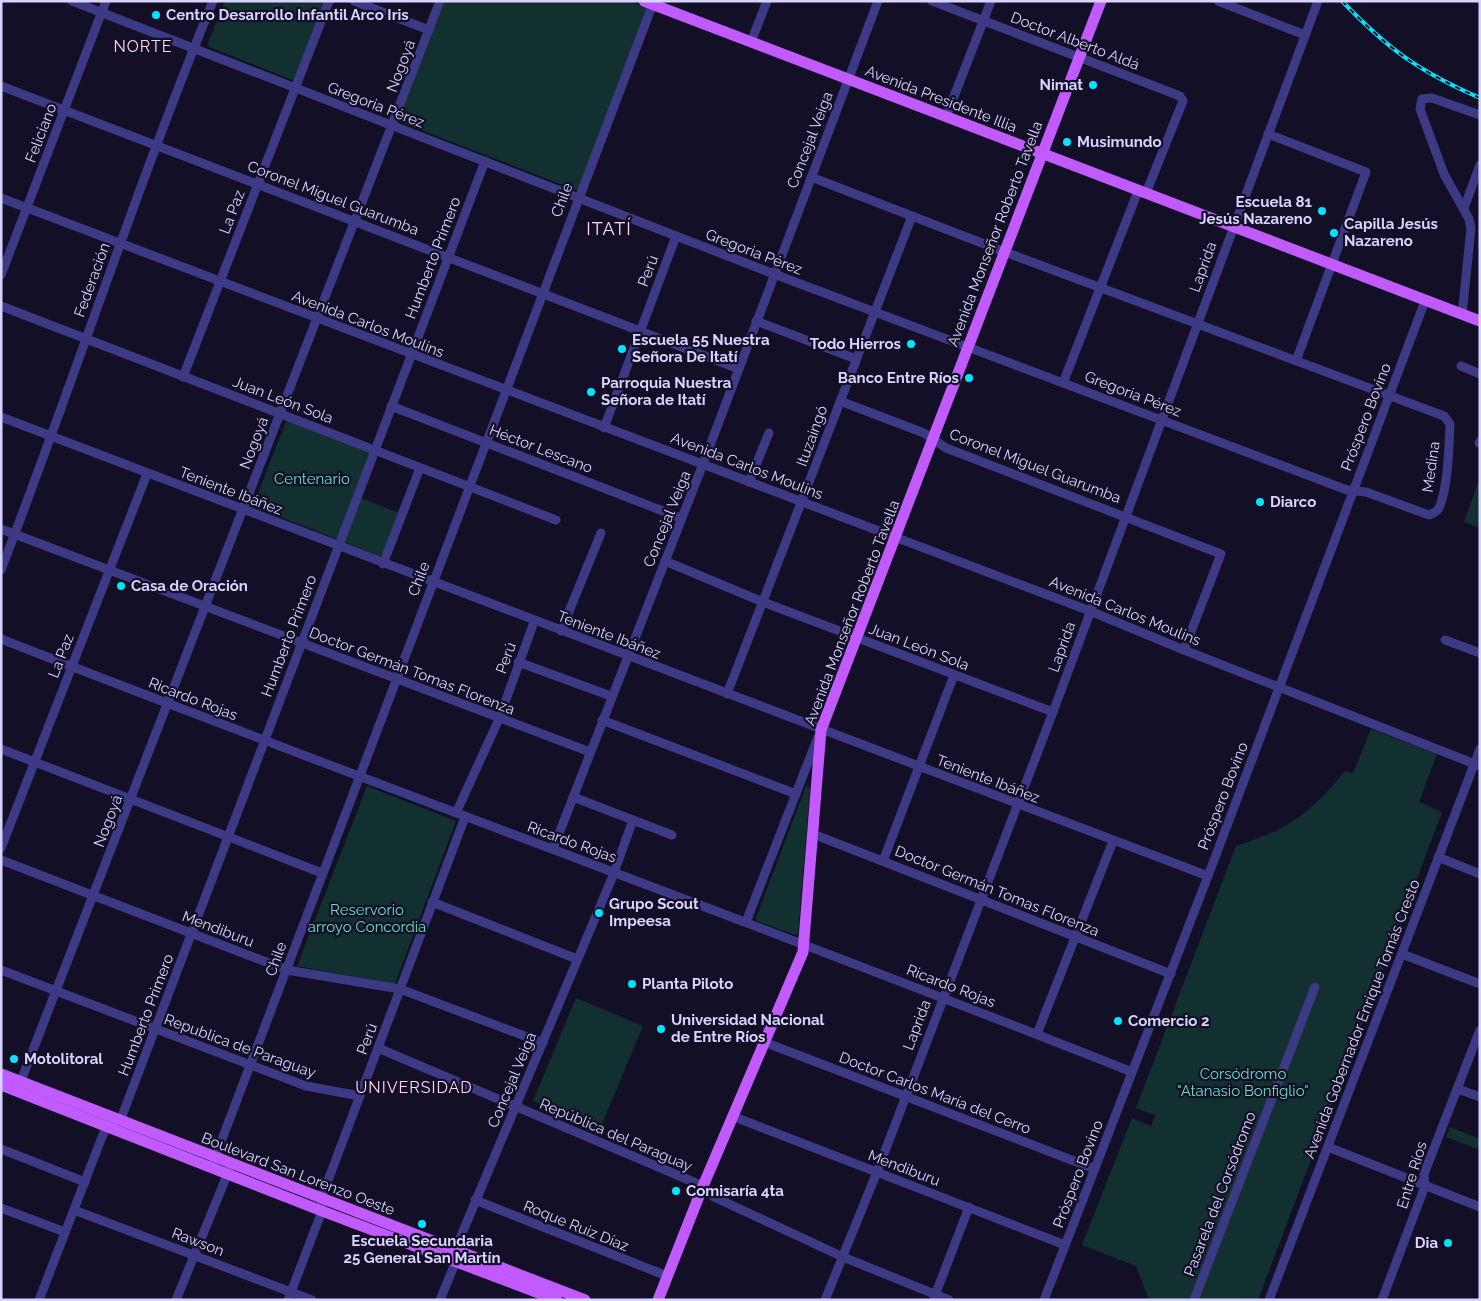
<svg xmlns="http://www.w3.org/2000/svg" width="1481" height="1301" font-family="Raleway,sans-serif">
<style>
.green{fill:#12302f}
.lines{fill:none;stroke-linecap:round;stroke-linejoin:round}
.minor{stroke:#3d3a85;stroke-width:9}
.major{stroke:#c25bff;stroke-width:11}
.rail-casing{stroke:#00e5ff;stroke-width:4}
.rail{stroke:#130f26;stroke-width:2;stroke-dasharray:5.5;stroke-linecap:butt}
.poi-dot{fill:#00e5ff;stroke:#130f26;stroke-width:2}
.labels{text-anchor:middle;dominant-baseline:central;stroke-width:4.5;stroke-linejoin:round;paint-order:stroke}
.poi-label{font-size:15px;font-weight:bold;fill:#d9d4ff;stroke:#130f26;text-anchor:start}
.street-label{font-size:15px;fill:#d9d4ff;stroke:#130f26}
.park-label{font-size:15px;fill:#5fe0c0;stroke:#130f26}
.neighbourhood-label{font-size:16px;letter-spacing:1px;fill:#ffd6f0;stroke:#130f26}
.quarter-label{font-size:18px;letter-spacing:1px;fill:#ffd6f0;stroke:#130f26}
</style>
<rect width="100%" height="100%" fill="#130f26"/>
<g class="green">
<polygon points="225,1 326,1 295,81 207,46"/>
<polygon points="445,1 630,1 652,10 581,192 398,121"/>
<polygon points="287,419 371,451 337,539 253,506"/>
<polygon points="1480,477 1480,528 1464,522"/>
<polygon points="359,497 399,513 383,554 379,556 344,542"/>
<path d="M1371,729L1437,754L1419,802L1442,812L1258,1300H1149L1136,1266L1082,1245L1132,1118L1151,1126L1155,1115L1136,1108L1236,846C1288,830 1311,813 1345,771L1353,773Z"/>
<polygon points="367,786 456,821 395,984 297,966"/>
<polygon points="806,786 810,787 810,790 798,934 795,935 757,921 756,918"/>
<polygon points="576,998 643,1026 600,1129 533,1101"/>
<polygon points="1450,1127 1480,1139 1480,1150 1446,1137"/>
</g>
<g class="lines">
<g class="minor">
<path d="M72,1L774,274L1347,490L1366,492L1429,515C1433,513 1437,512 1439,508C1448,488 1449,447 1450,424L1444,416L1005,252L811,177"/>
<polyline points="354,1 429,30"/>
<polyline points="932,1 1180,96 1183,101 1146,193"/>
<polyline points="1218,1 1305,35"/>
<polyline points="751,42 767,1"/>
<polyline points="1,86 739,369"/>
<polyline points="946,117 991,1"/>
<polyline points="1268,134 1366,172 1296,361"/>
<polyline points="1,198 1090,611 1184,650 1480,766"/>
<polyline points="1464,208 1480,165"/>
<polyline points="1,275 106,1"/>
<polyline points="1,306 556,520"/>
<polyline points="1462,315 1471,228 1469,219 1444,174 1420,109 1422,99 1432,98 1480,115"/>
<polyline points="756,321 856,359"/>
<polyline points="1461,366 1480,374"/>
<polyline points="183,377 329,1"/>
<polyline points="1063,383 1138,191"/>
<polyline points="840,401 924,433 946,448 1221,554 1184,650"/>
<polyline points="391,406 681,518"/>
<polyline points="1,417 1208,876"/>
<polyline points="604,428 676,236"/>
<polyline points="1479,443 1480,441"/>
<polyline points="749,482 769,433"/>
<polyline points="1,529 590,752"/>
<polyline points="665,561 763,602 1053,712"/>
<polyline points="383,564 420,468"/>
<path d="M1,570C74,381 136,188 213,1"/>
<polyline points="561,631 601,533"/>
<path d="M1,639C378,786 757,923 1132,1072"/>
<polyline points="1445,640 1480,653"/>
<polyline points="518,662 611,696"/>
<polyline points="727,694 912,216"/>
<polyline points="602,720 796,794"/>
<polyline points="1,749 322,873"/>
<polyline points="573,797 672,835"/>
<polyline points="456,813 499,719 534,622"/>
<polyline points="813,834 1171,974"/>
<polyline points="1,848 147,474"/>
<polyline points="553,849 703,464 878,1"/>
<polyline points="1438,857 1480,874"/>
<polyline points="1,860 287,970 400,989 543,1043"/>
<polyline points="883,861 954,675"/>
<polyline points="432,902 577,959"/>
<polyline points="746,922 818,737"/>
<polyline points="1402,954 1480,984"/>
<polyline points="1,970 306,1086 360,1096"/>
<polyline points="1037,1034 1113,841"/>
<polyline points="764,1042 1095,1169"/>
<polyline points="378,1048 703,1186 714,1197 843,1257 949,1300"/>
<polyline points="19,1086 440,1"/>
<polyline points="1458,1089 1480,1097"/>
<polyline points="732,1116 1065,1245"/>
<polyline points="1328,1147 1480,1207"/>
<polyline points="1,1149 85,1182"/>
<polyline points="213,1163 654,1"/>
<polyline points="475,1200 667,1276"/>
<polyline points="1,1208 65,1232"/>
<polyline points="74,1210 312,1300"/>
<polyline points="934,1298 969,1207"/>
<polyline points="39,1300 102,1137 107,1127 122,1116 485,161"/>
<polyline points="176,1300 230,1168"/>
<polyline points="288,1300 322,1211 321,1199 465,817"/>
<polyline points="440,1300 456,1261 455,1250 612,878 633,820"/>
<polyline points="825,1300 877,1172 1053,712 1318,1"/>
<polyline points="1044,1300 1208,876 1425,301"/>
<polyline points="1194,1300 1315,987"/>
<polyline points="1269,1300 1480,749"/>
<polyline points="1382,1300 1425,1186 1424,1174 1480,1030"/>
</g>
<g class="major">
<polyline points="644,1 1480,321"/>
<polyline points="1,1074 585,1300"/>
<polyline points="1,1085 322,1211 557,1300"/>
<polyline points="658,1300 703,1186 803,952 821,730 1101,1"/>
</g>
<g class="rail-casing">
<path id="rail" d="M1342,1C1388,49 1418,71 1480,98"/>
</g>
<use href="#rail" class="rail"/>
</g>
<g class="poi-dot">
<circle cx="156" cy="15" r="5"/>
<circle cx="1093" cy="85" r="5"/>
<circle cx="1067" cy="142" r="5"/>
<circle cx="1322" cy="211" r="5"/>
<circle cx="1334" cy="233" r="5"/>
<circle cx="911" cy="344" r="5"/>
<circle cx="622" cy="349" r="5"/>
<circle cx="969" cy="378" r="5"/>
<circle cx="591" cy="392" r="5"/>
<circle cx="1260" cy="502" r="5"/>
<circle cx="121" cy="586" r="5"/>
<circle cx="599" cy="913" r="5"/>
<circle cx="632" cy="984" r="5"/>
<circle cx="1118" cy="1021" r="5"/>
<circle cx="661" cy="1029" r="5"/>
<circle cx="14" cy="1059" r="5"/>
<circle cx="676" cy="1191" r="5"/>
<circle cx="422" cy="1224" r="5"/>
<circle cx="1448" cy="1243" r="5"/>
</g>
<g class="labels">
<g class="poi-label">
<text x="166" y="15">Centro Desarrollo Infantil Arco Iris</text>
<text x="1083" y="85" text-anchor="end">Nimat</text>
<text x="1077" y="142">Musimundo</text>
<text x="1312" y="202" text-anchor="end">Escuela 81<tspan x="1312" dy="17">Jesús Nazareno</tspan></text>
<text x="1344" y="224">Capilla Jesús<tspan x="1344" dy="17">Nazareno</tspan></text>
<text x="632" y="340">Escuela 55 Nuestra<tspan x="632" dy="17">Señora De Itatí</tspan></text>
<text x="901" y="344" text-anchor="end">Todo Hierros</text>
<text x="959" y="378" text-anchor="end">Banco Entre Ríos</text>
<text x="601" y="383">Parroquia Nuestra<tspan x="601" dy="17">Señora de Itatí</tspan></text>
<text x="1270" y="502">Diarco</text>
<text x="131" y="586">Casa de Oración</text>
<text x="609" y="904">Grupo Scout<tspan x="609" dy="17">Impeesa</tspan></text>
<text x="642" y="984">Planta Piloto</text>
<text x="671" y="1020">Universidad Nacional<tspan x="671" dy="17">de Entre Ríos</tspan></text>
<text x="1128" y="1021">Comercio 2</text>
<text x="24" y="1059">Motolitoral</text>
<text x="686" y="1191">Comisaría 4ta</text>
<text x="422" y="1241" text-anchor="middle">Escuela Secundaria<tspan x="422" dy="17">25 General San Martín</tspan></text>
<text x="1438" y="1243" text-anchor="end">Dia</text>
</g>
<g class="street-label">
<text transform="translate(1075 41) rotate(21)">Doctor Alberto Aldá</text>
<text transform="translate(401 66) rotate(-69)">Nogoyá</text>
<text transform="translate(941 99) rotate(21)">Avenida Presidente Illia</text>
<text transform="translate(376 105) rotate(21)">Gregoria Pérez</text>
<text transform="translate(41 133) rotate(-69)">Feliciano</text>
<text transform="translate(810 140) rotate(-69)">Concejal Veiga</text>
<text transform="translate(333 198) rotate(21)">Coronel Miguel Guarumba</text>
<text transform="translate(562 200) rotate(-69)">Chile</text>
<text transform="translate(232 212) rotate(-69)">La Paz</text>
<text transform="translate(995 234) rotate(-69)">Avenida Monseñor Roberto Tavella</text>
<text transform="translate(754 252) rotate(21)">Gregoria Pérez</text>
<text transform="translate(433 258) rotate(-69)">Humberto Primero</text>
<text transform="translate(1203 267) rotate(-70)">Laprida</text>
<text transform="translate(648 271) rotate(-69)">Perú</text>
<text transform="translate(92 280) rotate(-70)">Federación</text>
<text transform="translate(368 324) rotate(21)">Avenida Carlos Moulins</text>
<text transform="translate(1133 394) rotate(21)">Gregoria Pérez</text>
<text transform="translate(283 400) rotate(21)">Juan León Sola</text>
<text transform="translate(1366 417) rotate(-69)">Próspero Bovino</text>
<text transform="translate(812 436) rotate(-70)">Ituzaingó</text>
<text transform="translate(254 443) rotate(-69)">Nogoyá</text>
<text transform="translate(541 449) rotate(21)">Héctor Lescano</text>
<text transform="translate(747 466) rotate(21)">Avenida Carlos Moulins</text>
<text transform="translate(1035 466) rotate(21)">Coronel Miguel Guarumba</text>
<text transform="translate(1431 467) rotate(-82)">Medina</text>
<text transform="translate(231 491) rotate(21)">Teniente Ibáñez</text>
<text transform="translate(667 519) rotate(-68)">Concejal Veiga</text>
<text transform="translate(419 579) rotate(-69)">Chile</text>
<text transform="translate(1125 611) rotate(22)">Avenida Carlos Moulins</text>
<text transform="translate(852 613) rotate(-69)">Avenida Monseñor Roberto Tavella</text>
<text transform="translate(609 635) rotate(21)">Teniente Ibáñez</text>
<text transform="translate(289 636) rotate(-69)">Humberto Primero</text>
<text transform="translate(919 647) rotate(21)">Juan León Sola</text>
<text transform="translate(1062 647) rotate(-70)">Laprida</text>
<text transform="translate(61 656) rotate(-69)">La Paz</text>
<text transform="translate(506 658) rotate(-70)">Perú</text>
<text transform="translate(412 671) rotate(21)">Doctor Germán Tomas Florenza</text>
<text transform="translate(193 699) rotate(21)">Ricardo Rojas</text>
<text transform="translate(988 779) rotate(21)">Teniente Ibáñez</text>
<text transform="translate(1223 796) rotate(-69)">Próspero Bovino</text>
<text transform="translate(108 821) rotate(-69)">Nogoyá</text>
<text transform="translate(572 842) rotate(20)">Ricardo Rojas</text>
<text transform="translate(997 891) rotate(22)">Doctor Germán Tomas Florenza</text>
<text transform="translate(218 929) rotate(21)">Mendiburu</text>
<text transform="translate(276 959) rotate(-70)">Chile</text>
<text transform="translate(951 986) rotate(21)">Ricardo Rojas</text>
<text transform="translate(146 1015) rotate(-69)">Humberto Primero</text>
<text transform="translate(1362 1019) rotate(-69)">Avenida Gobernador Enrique Tomás Cresto</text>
<text transform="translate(917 1025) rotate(-69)">Laprida</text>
<text transform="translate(367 1039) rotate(-69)">Perú</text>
<text transform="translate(240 1046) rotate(20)">Republica de Paraguay</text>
<text transform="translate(512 1080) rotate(-67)">Concejal Veiga</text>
<text transform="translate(935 1093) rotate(21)">Doctor Carlos María del Cerro</text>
<text transform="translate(616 1135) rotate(23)">República del Paraguay</text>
<text transform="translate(904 1168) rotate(21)">Mendiburu</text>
<text transform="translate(298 1174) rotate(21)">Boulevard San Lorenzo Oeste</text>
<text transform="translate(1078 1174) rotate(-69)">Próspero Bovino</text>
<text transform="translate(1412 1175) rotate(-73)">Entre Ríos</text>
<text transform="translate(1220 1194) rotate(-69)">Pasarela del Corsódromo</text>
<text transform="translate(576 1226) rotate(22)">Roque Ruiz Díaz</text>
<text transform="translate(198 1242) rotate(21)">Rawson</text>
</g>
<g class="park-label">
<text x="312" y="479">Centenario</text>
<text x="367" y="910">Reservorio<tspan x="367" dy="17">arroyo Concordia</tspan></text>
<text x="1243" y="1074">Corsódromo<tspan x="1243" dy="17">"Atanasio Bonfiglio"</tspan></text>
</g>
<g class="neighbourhood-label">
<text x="143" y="46">NORTE</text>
<text x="414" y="1087">UNIVERSIDAD</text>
</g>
<g class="quarter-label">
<text x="609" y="228">ITATÍ</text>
</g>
</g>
<rect width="1481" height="1301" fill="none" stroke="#d9d4ff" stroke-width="5"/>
</svg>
